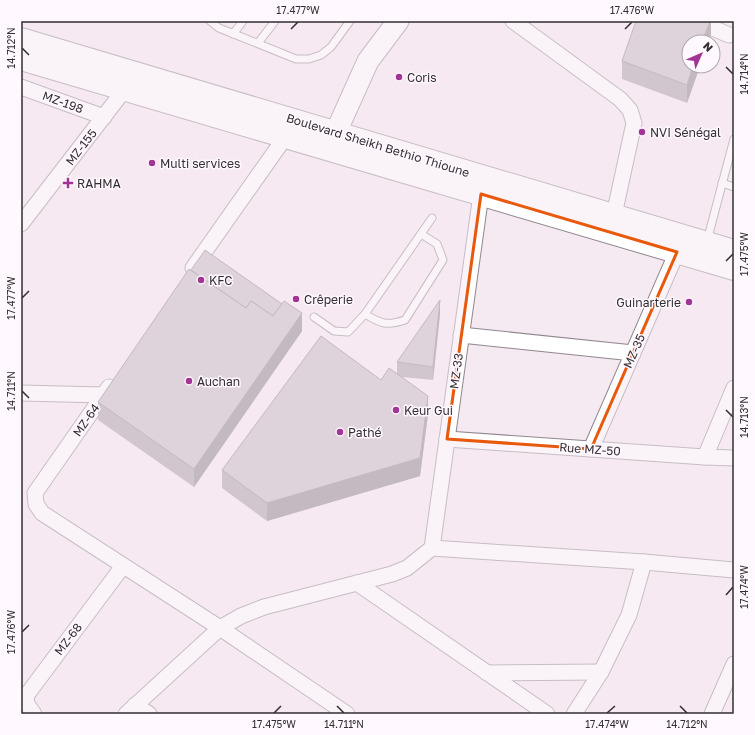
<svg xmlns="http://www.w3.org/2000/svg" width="755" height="735" font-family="'Golos Text',sans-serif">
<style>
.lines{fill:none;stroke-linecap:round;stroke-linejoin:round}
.lane-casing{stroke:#91878f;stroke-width:9}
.street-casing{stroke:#91878f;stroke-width:17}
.secondary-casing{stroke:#91878f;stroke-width:23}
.primary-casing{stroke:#91878f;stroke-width:24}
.lane{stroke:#fff;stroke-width:7}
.street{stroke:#fff;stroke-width:15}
.secondary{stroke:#fff;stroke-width:21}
.primary{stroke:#fff;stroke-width:22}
.wall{fill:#a59ca3}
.shaded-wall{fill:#867f85}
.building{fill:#c0b5be;stroke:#867f85}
.marked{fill:none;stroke:#e8590c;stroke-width:3;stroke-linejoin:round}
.ticks{fill:none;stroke:#322e31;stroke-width:1.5}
.poi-dot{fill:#a13595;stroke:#fff8fe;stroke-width:1.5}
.labels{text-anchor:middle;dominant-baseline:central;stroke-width:3;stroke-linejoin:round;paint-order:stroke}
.poi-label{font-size:12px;fill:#322e31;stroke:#fff8fe;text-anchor:start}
.street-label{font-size:12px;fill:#322e31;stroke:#fff8fe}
.neatline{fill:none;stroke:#322e31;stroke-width:1.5}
.ticks-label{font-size:10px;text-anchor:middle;fill:#322e31}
</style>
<rect width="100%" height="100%" fill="#f5e9f2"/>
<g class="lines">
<g class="lane-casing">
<g id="lane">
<polyline points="210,21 219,28 296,59 309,59 321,55 331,47 350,21"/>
<polyline points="233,34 243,21"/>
<polyline points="258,43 275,21"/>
<polyline points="722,183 734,187"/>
<polyline points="707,241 734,139"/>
<path d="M365,314C381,324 387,326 405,320L443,260L437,244L421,234"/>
<polyline points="314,317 334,331 348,332 365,314 432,218"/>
</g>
</g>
<g class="street-casing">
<g id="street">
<polyline points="513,21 620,99 630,110 634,123 614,215"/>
<polyline points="696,21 729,35"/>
<polyline points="21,87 104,117"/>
<polyline points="21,224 125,89"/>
<polyline points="193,268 286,136"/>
<polyline points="461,335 633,353"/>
<polyline points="109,387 35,493 36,504 42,513 220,628 347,714"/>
<polyline points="21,393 104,395"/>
<polyline points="447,439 705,457 734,458"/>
<polyline points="591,449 677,252"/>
<polyline points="705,457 734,388"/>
<polyline points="432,548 481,194"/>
<polyline points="357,583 547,714"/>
<polyline points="487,673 601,672"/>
<polyline points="135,705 149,714"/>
<polyline points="34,714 27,704 26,696 123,566"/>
<polyline points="126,714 220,628 241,616 264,607 392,574 407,568 432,548 644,562 734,570"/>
<polyline points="574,714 601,672 629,615 644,562"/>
<polyline points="712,714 734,664"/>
</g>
</g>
<g class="secondary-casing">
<polyline id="secondary" points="336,132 368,61 398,21"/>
</g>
<g class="primary-casing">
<g id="primary">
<polyline points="21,39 734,251"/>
<polyline points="21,59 734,269"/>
</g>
</g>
<use href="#lane" class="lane"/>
<use href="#street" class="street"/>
<use href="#secondary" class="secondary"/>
<use href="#primary" class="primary"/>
</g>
<g class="wall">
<polygon points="711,21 711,34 689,66 700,66 687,103 622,79 622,61"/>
<polygon points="440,314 433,380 402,377 428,414 420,476 267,521 222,488 222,470 381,380 397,374 397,362"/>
<polygon points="302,331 194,487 98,420 98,402"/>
</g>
<g class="shaded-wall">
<polygon points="710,21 711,21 711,34 709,42 702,42"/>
<polygon points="693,66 700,66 687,103 687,85"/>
<polygon points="440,300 440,314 433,380 433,367"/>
<polygon points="302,313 302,331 194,487 194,469"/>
<polygon points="428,396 428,414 420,476 267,521 267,503"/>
</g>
<g class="building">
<polygon points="636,21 710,21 702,42 689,42 689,66 693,66 687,85 622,61"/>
<polygon points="205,250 282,304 273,316 251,301 246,308 191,270"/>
<polygon points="189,269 246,308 251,301 273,316 284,301 302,313 194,469 98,402"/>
<polygon points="440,300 433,367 397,362"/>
<polygon points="321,336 381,380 389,368 428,396 420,458 267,503 222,470"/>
</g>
<path d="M0 0H755V735H0ZM481,194L677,252L591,449L447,439Z" fill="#f5e9f2" fill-opacity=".55" fill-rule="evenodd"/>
<path class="marked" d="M481,194L677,252L591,449L447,439Z"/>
<path class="ticks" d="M291,29L298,22M625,29L632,22M22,48L29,55M726,67L733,74M726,261L733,254M22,298L29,291M22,391L29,398M726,410L733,417M726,595L733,587M22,632L29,625M337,706L344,713M680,706L687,713M274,713L281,706M607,713L615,706"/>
<g class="poi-dot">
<circle cx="399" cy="77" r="4"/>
<circle cx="642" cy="132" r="4"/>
<circle cx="152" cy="163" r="4"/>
<path d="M66 177h4v4h4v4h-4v4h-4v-4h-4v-4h4z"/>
<circle cx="201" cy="280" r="4"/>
<circle cx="296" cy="299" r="4"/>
<circle cx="689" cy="302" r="4"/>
<circle cx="189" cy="381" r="4"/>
<circle cx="396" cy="410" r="4"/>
<circle cx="340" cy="432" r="4"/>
</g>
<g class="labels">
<g class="poi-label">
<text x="407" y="77">Coris</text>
<text x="650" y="132">NVI Sénégal</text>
<text x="160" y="163">Multi services</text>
<text x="77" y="183">RAHMA</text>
<text x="209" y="280">KFC</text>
<text x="304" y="299">Crêperie</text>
<text x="681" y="302" text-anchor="end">Guinarterie</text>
<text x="197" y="381">Auchan</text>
<text x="404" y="410">Keur Gui</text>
<text x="348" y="432">Pathé</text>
</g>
<g class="street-label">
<text transform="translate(63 102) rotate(20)">MZ-198</text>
<text transform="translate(378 145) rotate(17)">Boulevard Sheikh Bethio Thioune</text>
<text transform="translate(81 147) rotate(-52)">MZ-155</text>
<text transform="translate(634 351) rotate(-66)">MZ-35</text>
<text transform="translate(456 371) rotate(-82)">MZ-33</text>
<text transform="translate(86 420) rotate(-55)">MZ-64</text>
<text transform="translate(590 449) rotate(4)">Rue MZ-50</text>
<text transform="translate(68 639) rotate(-53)">MZ-68</text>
</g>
</g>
<rect width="755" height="735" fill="none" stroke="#fff8fe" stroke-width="44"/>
<g transform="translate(701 54) rotate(45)"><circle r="19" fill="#fff8fe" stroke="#ada7ac"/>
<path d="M0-3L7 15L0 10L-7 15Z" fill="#a13595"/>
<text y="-6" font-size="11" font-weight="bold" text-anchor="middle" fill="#322e31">N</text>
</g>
<rect x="22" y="22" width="711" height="691" class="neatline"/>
<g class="ticks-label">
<text x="298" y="14">17.477°W</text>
<text x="632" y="14">17.476°W</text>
<text transform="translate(11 48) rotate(-90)" y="4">14.712°N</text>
<text transform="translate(744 74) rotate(-90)" y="4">14.714°N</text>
<text transform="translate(744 254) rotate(-90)" y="4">17.475°W</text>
<text transform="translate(11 298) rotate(-90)" y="4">17.477°W</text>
<text transform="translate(11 391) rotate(-90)" y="4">14.711°N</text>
<text transform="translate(744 417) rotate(-90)" y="4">14.713°N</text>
<text transform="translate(744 587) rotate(-90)" y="4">17.474°W</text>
<text transform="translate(11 632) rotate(-90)" y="4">17.476°W</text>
<text x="274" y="728">17.475°W</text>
<text x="344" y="728">14.711°N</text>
<text x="607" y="728">17.474°W</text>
<text x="687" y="728">14.712°N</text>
</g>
</svg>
